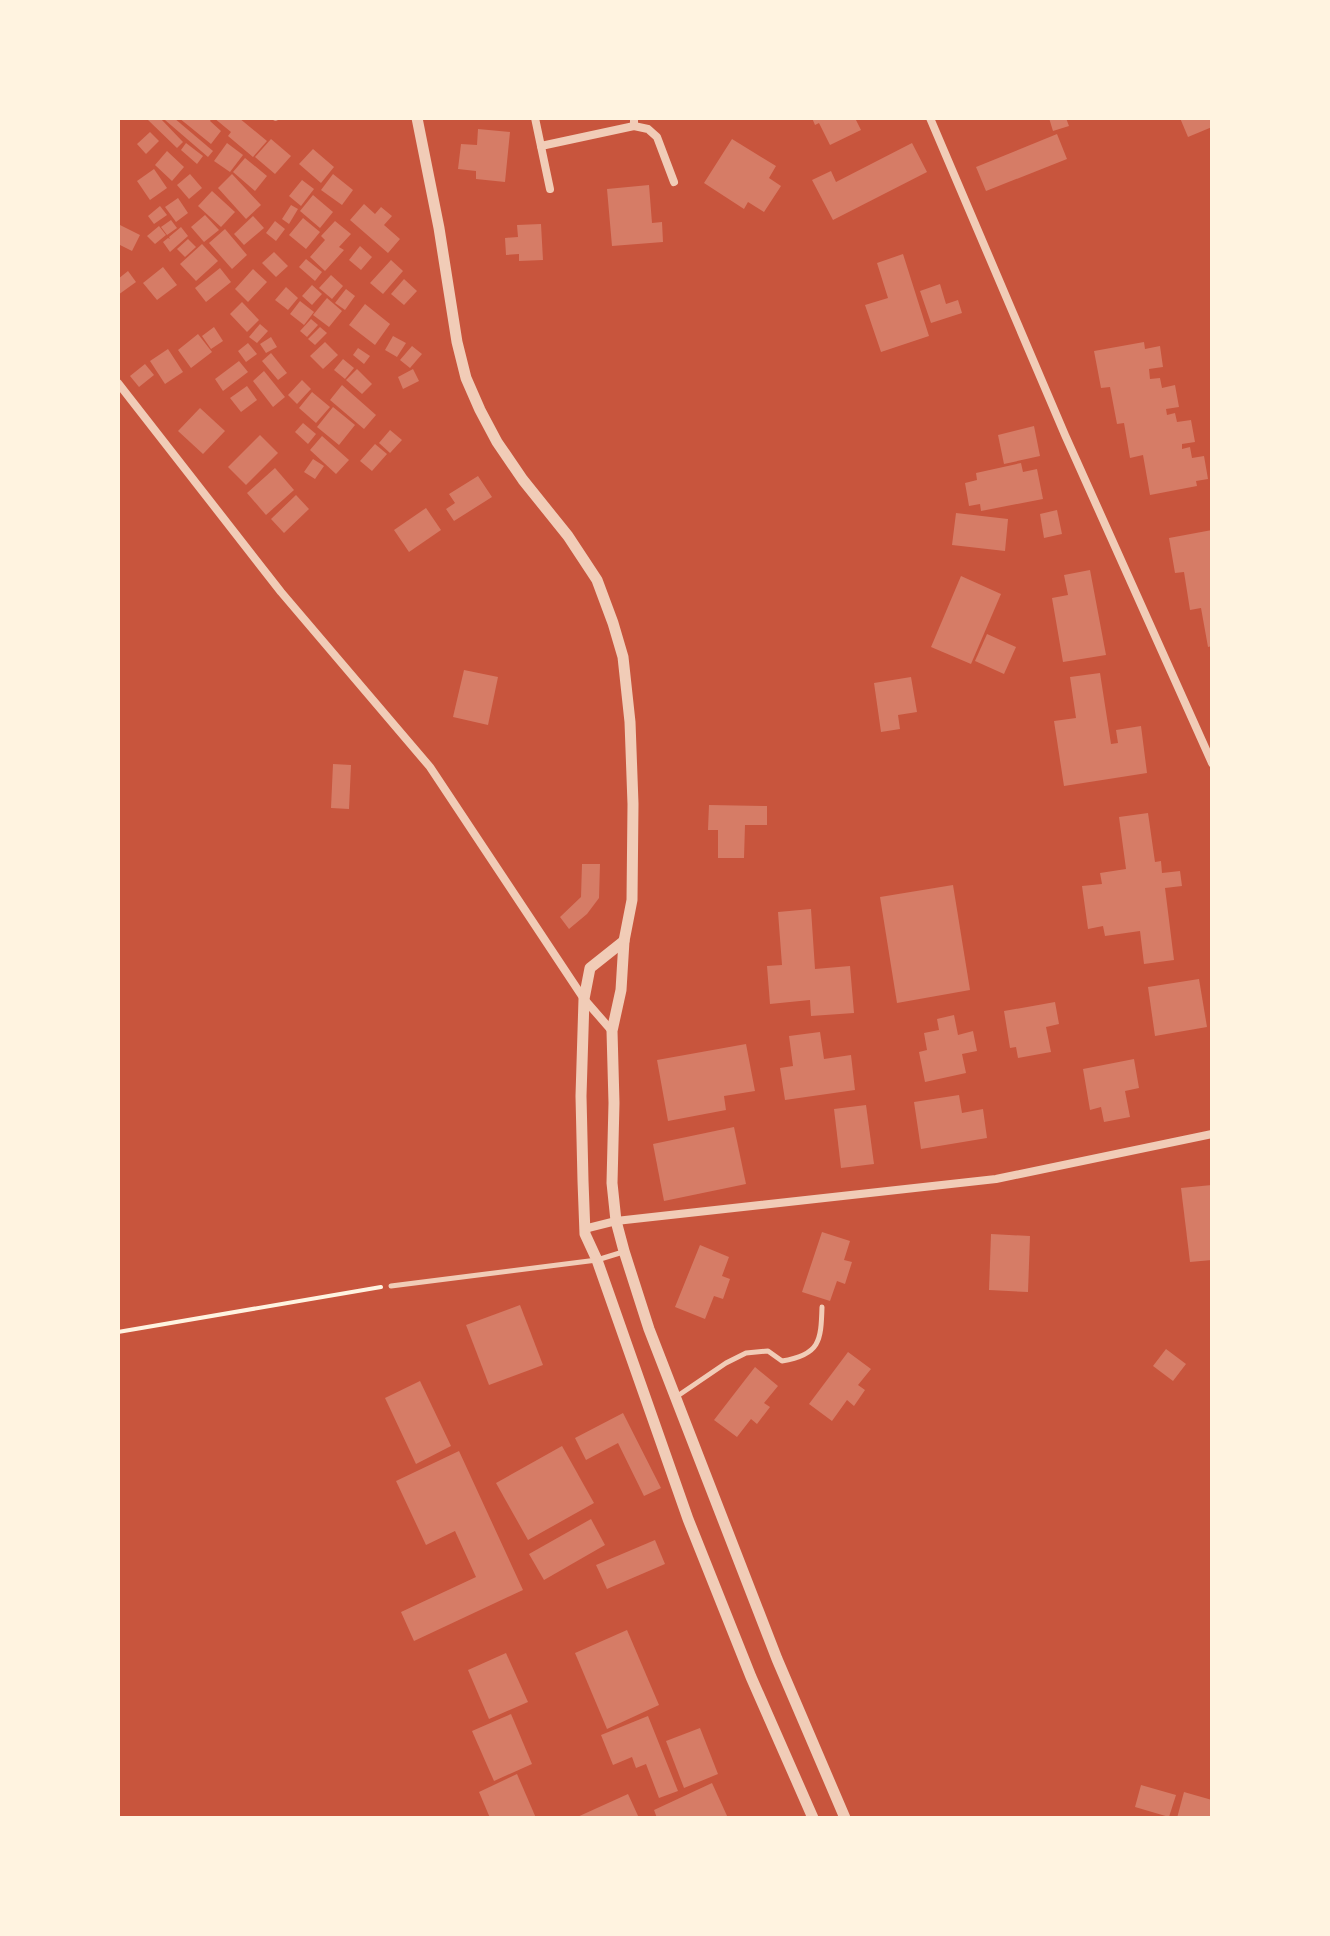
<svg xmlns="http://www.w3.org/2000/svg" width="1330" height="1936" font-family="Manrope,sans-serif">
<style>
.building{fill:#d67c66}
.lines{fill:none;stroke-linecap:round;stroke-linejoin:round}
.path{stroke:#fff3e0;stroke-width:4}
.service{stroke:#f1ccb7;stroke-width:5}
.minor{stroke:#f1ccb7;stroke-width:8}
.tertiary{stroke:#f1ccb7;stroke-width:11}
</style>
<rect width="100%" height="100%" fill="#c8553d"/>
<g class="building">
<polygon points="150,118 160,118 183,142 177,148 148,120"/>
<polygon points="167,118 174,118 213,151 208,157 165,120"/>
<polygon points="179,118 212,118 210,121 221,131 211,144"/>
<polygon points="214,118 239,118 267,141 253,157 228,136 231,132"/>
<polygon points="812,118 855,118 861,130 830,145 819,123 815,125"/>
<polygon points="1049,118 1066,118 1069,126 1053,131"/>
<polygon points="1180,118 1212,118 1212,127 1188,137"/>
<polygon points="478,129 510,132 505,182 476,179 476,171 458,169 461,144 477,145"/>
<polygon points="150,132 159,141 146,154 137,144"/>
<polygon points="1057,134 1067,159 986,191 976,167"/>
<polygon points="271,139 291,156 275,174 255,157"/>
<polygon points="732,139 776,166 769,178 781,186 764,212 748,202 744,209 704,183"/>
<polygon points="186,143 203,156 197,164 181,150"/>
<polygon points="227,143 243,155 230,172 214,161"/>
<polygon points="912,143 927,172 833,220 812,180 831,171 836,182"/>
<polygon points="313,149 334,167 321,183 299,164"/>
<polygon points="167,151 184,167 172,181 155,165"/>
<polygon points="245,158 267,176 255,191 233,172"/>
<polygon points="154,169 167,188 150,200 137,181"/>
<polygon points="190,174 202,188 189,199 177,185"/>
<polygon points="232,174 261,205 246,219 218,188"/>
<polygon points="333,174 353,190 342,205 321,190"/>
<polygon points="302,180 314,189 301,206 289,196"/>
<polygon points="649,185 652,223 662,222 663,242 612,246 607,189"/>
<polygon points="212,191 235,212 221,227 198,206"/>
<polygon points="313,195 333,212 320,228 300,211"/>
<polygon points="178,198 188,213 176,222 165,207"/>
<polygon points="364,204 375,214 381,207 392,216 384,225 400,239 388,253 350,220"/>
<polygon points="291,205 298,209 289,224 282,219"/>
<polygon points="160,206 167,215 154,224 148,216"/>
<polygon points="205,215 219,230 204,242 191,227"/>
<polygon points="253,216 264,228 244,245 234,234"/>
<polygon points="303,218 320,232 306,249 289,235"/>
<polygon points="171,220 177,228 167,235 161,227"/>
<polygon points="275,221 285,229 276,241 266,233"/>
<polygon points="335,221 351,234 339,247 344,250 325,271 310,257 325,240 321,236"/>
<polygon points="118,224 140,235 132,251 118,244"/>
<polygon points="541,224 543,260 519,261 519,254 506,255 505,238 518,237 517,225"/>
<polygon points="159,226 166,235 155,244 147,236"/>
<polygon points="181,227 188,236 170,252 163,242 168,238 170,239 169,237"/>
<polygon points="225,229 247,255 232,269 209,243"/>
<polygon points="188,239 196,247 185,257 177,249"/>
<polygon points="202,244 218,261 196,281 180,264"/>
<polygon points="360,246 372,257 361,270 349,260"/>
<polygon points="274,252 288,266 276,277 262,263"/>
<polygon points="903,254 929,336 881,352 865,305 888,298 877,263"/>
<polygon points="306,259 322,272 315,281 299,267"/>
<polygon points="391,260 403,271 383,294 370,283"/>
<polygon points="163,267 177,285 157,300 143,283"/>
<polygon points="220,268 231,282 206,302 195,288"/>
<polygon points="253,269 267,282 248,302 235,289"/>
<polygon points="128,271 136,282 118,295 118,279"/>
<polygon points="331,275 343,286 332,299 319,288"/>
<polygon points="404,279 417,291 404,305 391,294"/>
<polygon points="940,284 946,304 958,300 962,313 931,323 920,291"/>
<polygon points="312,285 322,294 312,305 302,296"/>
<polygon points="286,287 298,298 288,310 275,300"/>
<polygon points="346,289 355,296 345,310 335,303"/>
<polygon points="327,298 342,311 329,327 313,315"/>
<polygon points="300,301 314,312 304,325 290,314"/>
<polygon points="242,302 259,320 247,332 230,314"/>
<polygon points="365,304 390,324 375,345 349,325"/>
<polygon points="311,319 318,325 307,337 300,331"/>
<polygon points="260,324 268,331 257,343 249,337"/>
<polygon points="214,327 223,341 211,349 202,336"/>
<polygon points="320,327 327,333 315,345 308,339"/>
<polygon points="198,334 212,352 191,368 178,350"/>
<polygon points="393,336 406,343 397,357 385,350"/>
<polygon points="271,337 277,347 266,353 260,344"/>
<polygon points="325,342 338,355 323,369 310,356"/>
<polygon points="1144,342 1145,349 1160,346 1163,367 1149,369 1150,379 1160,378 1162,388 1175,385 1179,407 1166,409 1167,415 1175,413 1177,422 1191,420 1195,442 1182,444 1182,449 1190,447 1192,458 1204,456 1208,479 1196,481 1197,486 1150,495 1143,455 1130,458 1124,423 1117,424 1110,387 1101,388 1094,351"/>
<polygon points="248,343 257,354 246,362 238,351"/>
<polygon points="412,346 422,354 410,368 400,360"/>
<polygon points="358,348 370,356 364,364 353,355"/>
<polygon points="168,349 183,372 165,384 150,361"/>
<polygon points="271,353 287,373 278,380 262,361"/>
<polygon points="343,359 354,368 345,379 334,370"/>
<polygon points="239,361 248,372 223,391 215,379"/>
<polygon points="145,364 154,375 139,387 130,376"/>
<polygon points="357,369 372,384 362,394 346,380"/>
<polygon points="413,369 419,381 403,389 398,377"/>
<polygon points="264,371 285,397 273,407 253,381"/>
<polygon points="302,380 311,389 297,404 288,395"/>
<polygon points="342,385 376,415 364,429 330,400"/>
<polygon points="247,386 257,400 241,412 230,398"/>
<polygon points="312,392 330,407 316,423 299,408"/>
<polygon points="333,407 355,425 339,445 317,427"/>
<polygon points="200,408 225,431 203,454 178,431"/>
<polygon points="303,423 316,434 308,444 295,432"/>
<polygon points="1034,426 1040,456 1004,464 998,435"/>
<polygon points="390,430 402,440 390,453 379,443"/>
<polygon points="260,435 278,453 246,485 228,467"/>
<polygon points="322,436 349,460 336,474 310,450"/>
<polygon points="375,444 387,454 372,471 360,461"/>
<polygon points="313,459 324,466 315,479 304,472"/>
<polygon points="1021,463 1023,472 1037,469 1043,499 981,511 980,504 969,506 965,483 977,480 976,473"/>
<polygon points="275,468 294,490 266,515 247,493"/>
<polygon points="478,476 492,497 454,521 446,509 455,503 449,494"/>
<polygon points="296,495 309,509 284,533 271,519"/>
<polygon points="426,508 441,530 409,552 394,530"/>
<polygon points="1057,510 1062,534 1044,538 1040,514"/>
<polygon points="956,513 1008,519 1005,551 952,545"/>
<polygon points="1212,530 1212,646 1208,647 1201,608 1190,610 1184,572 1175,573 1169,538"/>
<polygon points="1090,570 1106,655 1063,662 1052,598 1068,595 1064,575"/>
<polygon points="961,576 1001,594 971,664 931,647"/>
<polygon points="987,634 1016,647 1004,674 975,661"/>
<polygon points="464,670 498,677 488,725 453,717"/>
<polygon points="1100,673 1111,744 1118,743 1116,730 1141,726 1147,773 1064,786 1054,721 1076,718 1070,677"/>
<polygon points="911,677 917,712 898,715 900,729 881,732 874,683"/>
<polygon points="333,764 351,765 349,809 331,808"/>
<polygon points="709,805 767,806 767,825 745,825 744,858 718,858 718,830 708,830"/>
<polygon points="1148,813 1155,862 1161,861 1162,873 1180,871 1182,886 1165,888 1174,960 1144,964 1140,931 1105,936 1103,926 1088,929 1082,886 1102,884 1100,873 1126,869 1119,817"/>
<polygon points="582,864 600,864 599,898 587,914 569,929 560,917 581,897"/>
<polygon points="953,885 970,990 897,1003 880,897"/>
<polygon points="811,909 815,969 850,966 854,1013 811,1016 810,1000 770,1004 767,966 782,965 778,912"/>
<polygon points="1199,979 1207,1027 1155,1036 1148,987"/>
<polygon points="1055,1002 1059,1024 1046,1027 1051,1052 1018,1058 1016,1047 1010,1048 1004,1011"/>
<polygon points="954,1015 958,1035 973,1031 977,1051 962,1054 966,1073 925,1082 919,1052 927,1050 924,1033 939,1030 937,1019"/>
<polygon points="820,1032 824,1059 851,1055 855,1090 785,1100 780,1068 793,1066 789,1036"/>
<polygon points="746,1044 755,1091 724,1096 726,1110 668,1121 657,1060"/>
<polygon points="1134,1059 1139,1088 1125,1091 1130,1117 1104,1122 1101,1107 1090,1110 1083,1069"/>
<polygon points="959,1095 962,1113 983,1109 987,1138 921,1149 914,1102"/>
<polygon points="866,1105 874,1164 841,1168 834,1109"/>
<polygon points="734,1127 746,1184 664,1201 653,1144"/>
<polygon points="1212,1185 1212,1260 1190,1262 1181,1188"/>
<polygon points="822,1232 850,1241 844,1260 852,1262 845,1284 837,1281 830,1301 802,1292"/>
<polygon points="991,1234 1030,1236 1028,1292 989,1290"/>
<polygon points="700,1245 729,1257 722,1276 730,1279 723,1299 714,1296 705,1319 675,1307"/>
<polygon points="520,1305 543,1365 489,1385 466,1325"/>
<polygon points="1166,1349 1186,1364 1173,1381 1153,1366"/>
<polygon points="848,1352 871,1369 858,1385 865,1390 854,1406 847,1400 832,1421 809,1404"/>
<polygon points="755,1367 778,1386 764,1403 770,1407 757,1424 751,1419 737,1437 714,1420"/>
<polygon points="420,1381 451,1446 416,1464 385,1398"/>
<polygon points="623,1413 661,1488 644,1496 618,1443 586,1460 575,1438"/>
<polygon points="562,1446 594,1503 528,1540 496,1483"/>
<polygon points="459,1451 523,1590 414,1641 401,1612 476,1577 455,1531 426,1545 396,1481"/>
<polygon points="591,1519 605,1545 544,1580 529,1554"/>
<polygon points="655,1540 665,1564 607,1589 596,1565"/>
<polygon points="627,1630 659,1705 607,1729 575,1653"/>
<polygon points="506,1653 528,1702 489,1719 468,1670"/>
<polygon points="511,1714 532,1764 494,1781 472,1731"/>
<polygon points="648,1716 678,1791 659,1798 646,1764 636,1768 632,1757 613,1765 601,1735"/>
<polygon points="700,1728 718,1774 684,1788 666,1741"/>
<polygon points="517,1774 536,1818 490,1818 479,1792"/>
<polygon points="712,1783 728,1818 657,1818 654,1810"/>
<polygon points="1141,1785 1176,1795 1169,1817 1135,1807"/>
<polygon points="1184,1792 1212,1800 1212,1818 1177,1818"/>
<polygon points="628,1794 639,1818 575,1818"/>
</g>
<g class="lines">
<polyline class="path" points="118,1332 381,1287"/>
<g class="service">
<polyline points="275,118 276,118"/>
<polyline points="391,1286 597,1260 623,1252"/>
<path d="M676,1397L726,1363L746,1353L768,1351L782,1361C820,1355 821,1341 822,1307"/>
</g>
<g class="minor">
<polyline points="535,118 550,189"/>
<polyline points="634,118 634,126 648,129 657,137 674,182"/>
<polyline points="930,118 1065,435 1212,763"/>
<polyline points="541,146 634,126"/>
<polyline points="118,383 281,592 430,767 584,999 612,1031"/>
<polyline points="584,1229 616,1221 996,1179 1212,1134"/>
</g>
<g class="tertiary">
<polyline points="417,118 439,228 457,342 466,378 480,410 497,442 523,480 568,536 597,580 613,623 623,657 630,722 633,804 632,900 624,941 621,990 612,1031 614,1103 612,1183 616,1221 624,1251 649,1329 777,1659 845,1818"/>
<polyline points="624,941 590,968 584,999 581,1096 583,1181 585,1234 597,1260 688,1519 751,1677 813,1818"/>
</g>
</g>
<rect width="1330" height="1936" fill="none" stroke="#fff3e0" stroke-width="240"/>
</svg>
